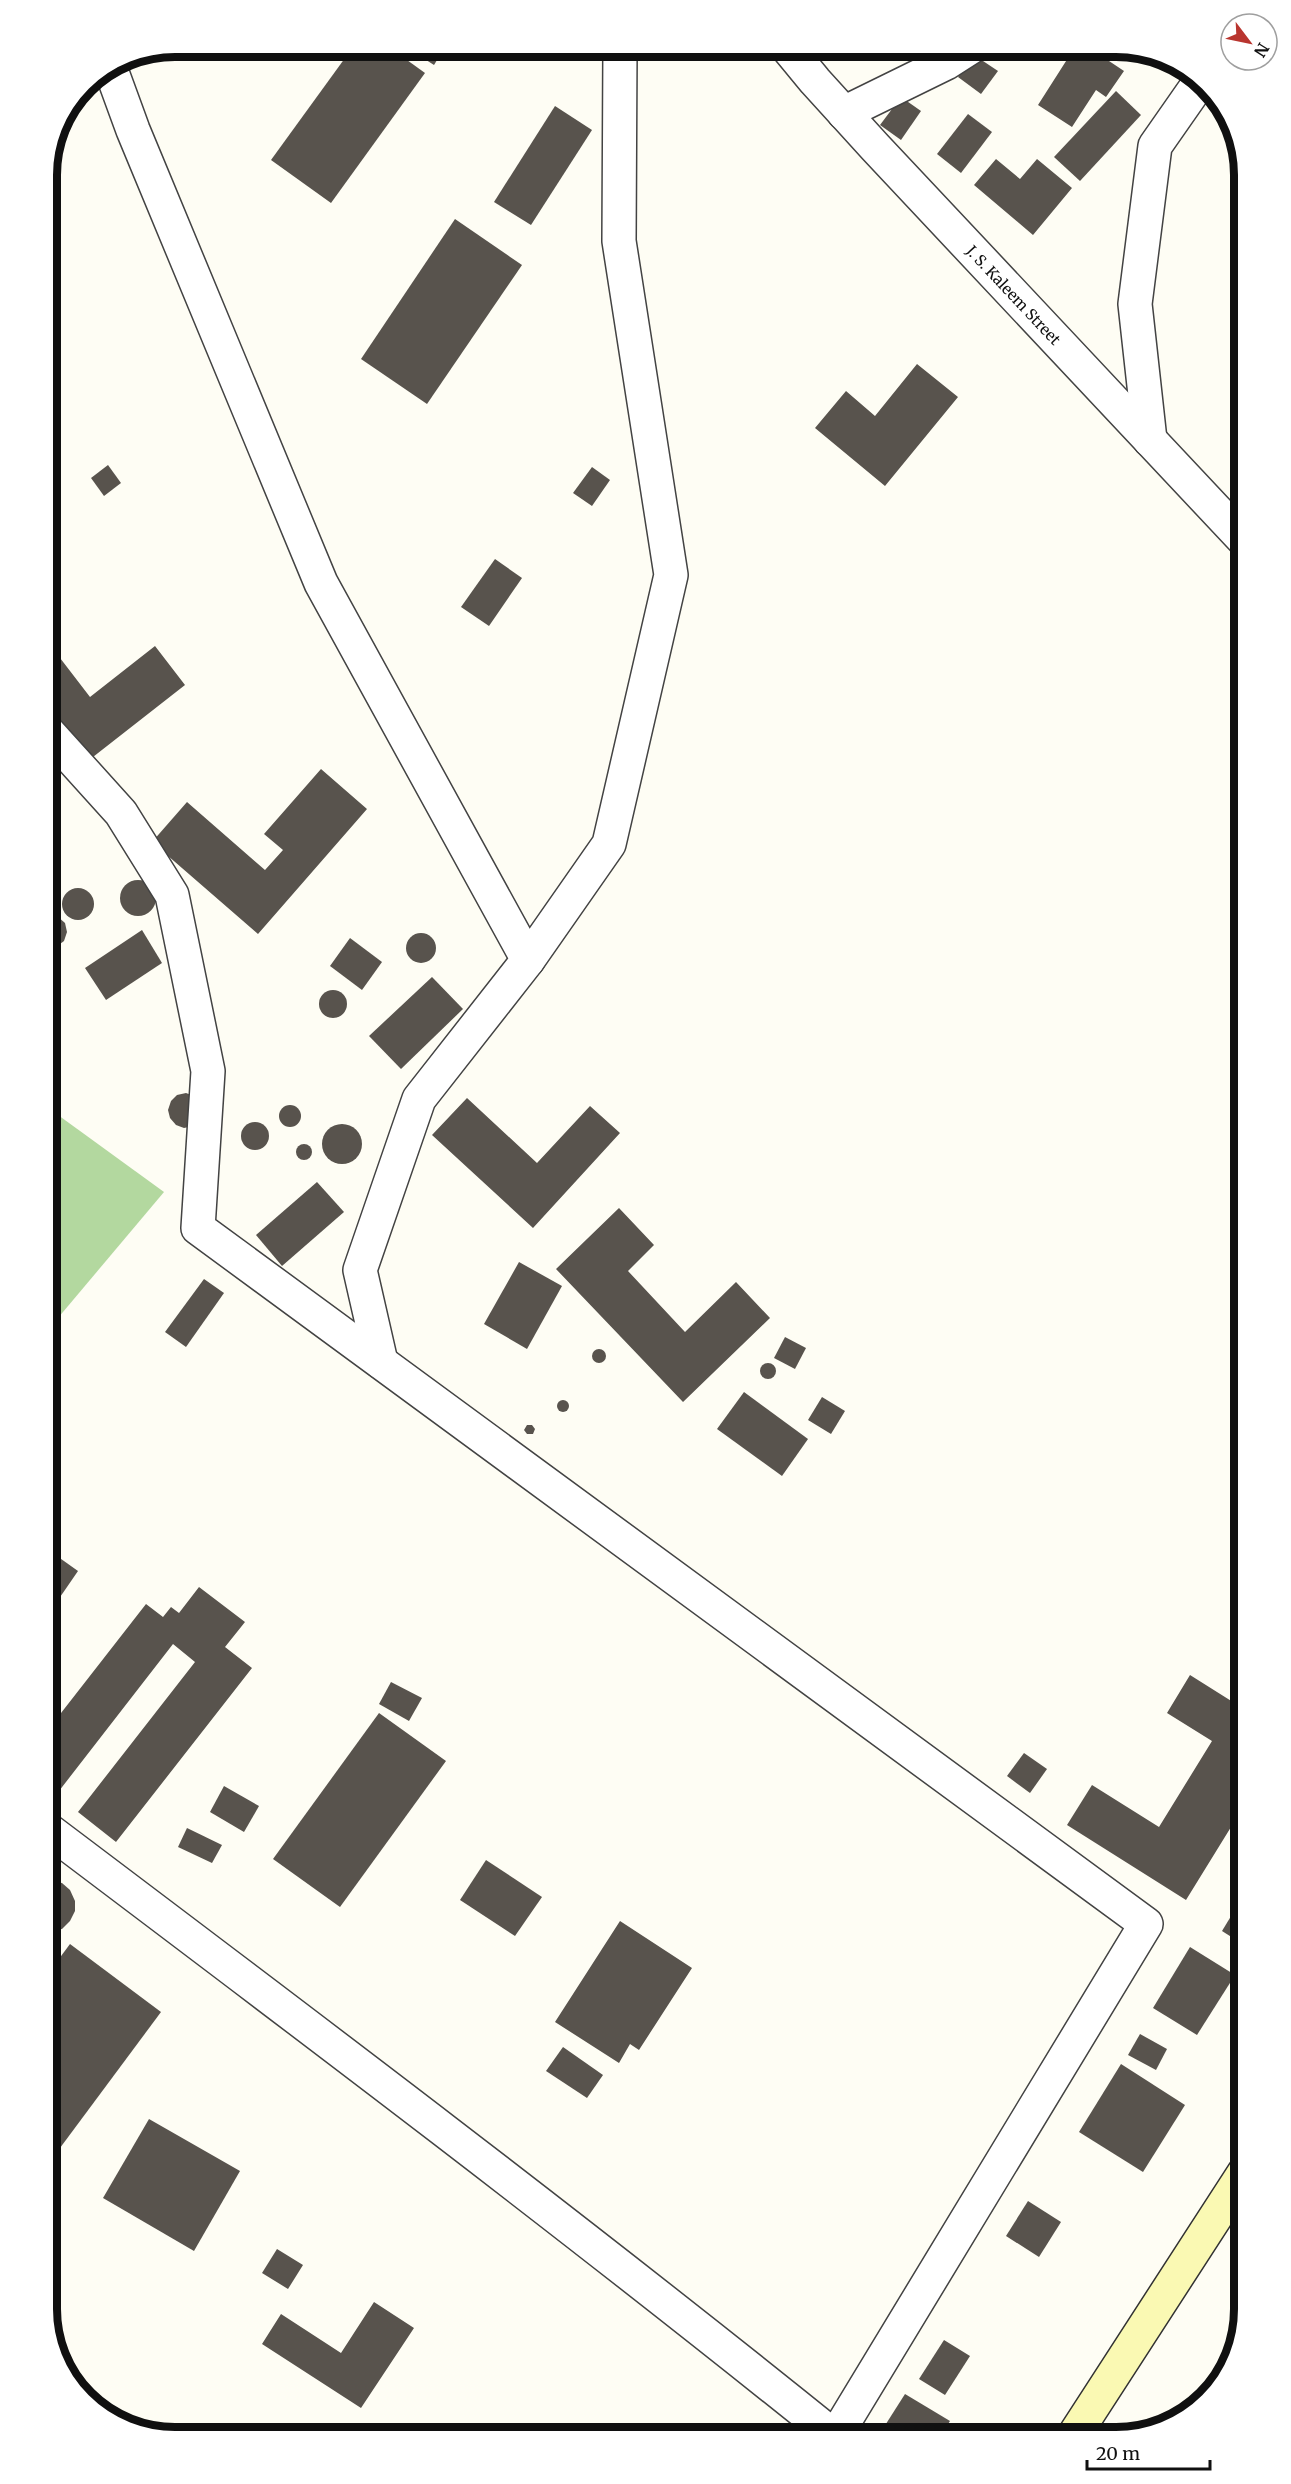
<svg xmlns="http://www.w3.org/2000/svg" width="1291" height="2484" font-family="Merriweather,serif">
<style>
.forest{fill:#b3d89f}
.building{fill:#58534d}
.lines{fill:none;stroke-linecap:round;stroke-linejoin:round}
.street-casing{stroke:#434343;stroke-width:36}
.secondary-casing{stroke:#323232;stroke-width:36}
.street{stroke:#fff;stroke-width:33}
.secondary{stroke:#faf9b3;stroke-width:33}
.labels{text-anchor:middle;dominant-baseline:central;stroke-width:6;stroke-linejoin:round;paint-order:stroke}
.street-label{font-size:15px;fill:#101010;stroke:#fff}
.rim{fill:none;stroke:#101010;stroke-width:8}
</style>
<rect width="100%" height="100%" fill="#fefdf4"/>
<polygon class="forest" points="47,1107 164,1192 47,1331"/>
<g class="building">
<polygon points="353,47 389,47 425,73 331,203 271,160"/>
<polygon points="406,47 445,47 434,65"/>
<polygon points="1075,47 1088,47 1124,71 1106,97 1096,90 1072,127 1038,105"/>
<polygon points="974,55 998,71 981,94 958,77"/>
<polygon points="1116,91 1141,115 1080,181 1054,157"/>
<polygon points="901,97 921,111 901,140 880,125"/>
<polygon points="555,106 592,130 531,225 494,202"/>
<polygon points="968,114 992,132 961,173 937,154"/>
<polygon points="996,159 1020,179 1037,159 1072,188 1033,235 974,185"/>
<polygon points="455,219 522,265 427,404 361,359"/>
<polygon points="917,364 958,397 885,486 815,428 846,391 875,416"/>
<polygon points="108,465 121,483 104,496 91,478"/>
<polygon points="592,467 610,480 592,506 573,493"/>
<polygon points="495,559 522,578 489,626 461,607"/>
<polygon points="47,641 90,697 155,646 185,685 84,764 47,716"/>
<polygon points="321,769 367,809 258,934 152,842 187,802 265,870 283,850 264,834"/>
<circle cx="138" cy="898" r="18"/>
<circle cx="78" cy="904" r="16"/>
<polygon points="47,916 57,916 65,923 67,932 64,941 56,947 47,947"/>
<polygon points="142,930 162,963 106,1000 85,968"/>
<circle cx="421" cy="948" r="15"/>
<polygon points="350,938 382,962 362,990 330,966"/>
<polygon points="432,977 463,1009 401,1069 369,1036"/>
<circle cx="333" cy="1004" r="14"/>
<polygon points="186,1093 194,1096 193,1126 184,1128 176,1125 170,1118 168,1110 171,1101 177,1095"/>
<polygon points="467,1098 537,1163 590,1106 620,1133 533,1228 432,1135"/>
<circle cx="290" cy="1116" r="11"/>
<circle cx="255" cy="1136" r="14"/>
<circle cx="342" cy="1144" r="20"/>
<circle cx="304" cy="1152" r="8"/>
<polygon points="317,1182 344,1212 282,1266 256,1235"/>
<polygon points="619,1208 654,1245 628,1271 685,1332 736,1282 770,1318 683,1402 556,1269"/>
<polygon points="519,1262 562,1286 527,1349 484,1324"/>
<polygon points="204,1279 224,1293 186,1347 165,1332"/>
<polygon points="785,1337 806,1348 795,1369 774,1358"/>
<circle cx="599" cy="1356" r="7"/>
<circle cx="768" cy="1371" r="8"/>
<polygon points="744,1392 808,1439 782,1476 717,1429"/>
<polygon points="822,1397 845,1411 831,1434 808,1420"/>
<circle cx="563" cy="1406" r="6"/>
<polygon points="527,1425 532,1425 535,1429 533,1434 527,1434 524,1430"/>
<polygon points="47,1549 78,1571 47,1616"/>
<polygon points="199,1587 245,1622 225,1647 252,1668 116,1842 78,1812 195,1662 173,1644 59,1791 47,1781 47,1731 146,1604 163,1617 171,1607 179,1613"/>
<polygon points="1190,1675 1244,1709 1244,1806 1186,1900 1067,1825 1092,1785 1159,1827 1212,1741 1167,1713"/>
<polygon points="391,1682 422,1698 409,1721 379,1704"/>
<polygon points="379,1713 446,1761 340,1907 273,1859"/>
<polygon points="1024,1753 1047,1769 1030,1793 1007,1776"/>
<polygon points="224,1786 259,1806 244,1832 210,1812"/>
<polygon points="187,1828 222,1845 212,1863 178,1847"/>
<polygon points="486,1860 542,1897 515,1936 460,1900"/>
<polygon points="50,1881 62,1883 70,1890 75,1901 75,1911 70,1921 62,1929 51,1931 47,1930 47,1882"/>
<polygon points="1239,1903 1244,1906 1244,1945 1222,1931"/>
<polygon points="620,1921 692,1968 639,2050 630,2044 619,2063 555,2022"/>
<polygon points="70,1944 161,2012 60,2148 47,2138 47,1975"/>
<polygon points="1190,1947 1235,1975 1197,2035 1153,2008"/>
<polygon points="1140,2034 1167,2049 1156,2070 1128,2055"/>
<polygon points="563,2047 603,2075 587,2098 546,2071"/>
<polygon points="1121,2064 1185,2105 1143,2172 1079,2132"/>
<polygon points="149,2119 240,2171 194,2251 103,2198"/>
<polygon points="1028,2201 1061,2222 1039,2257 1006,2236"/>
<polygon points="277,2249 303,2265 288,2289 262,2273"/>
<polygon points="374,2302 414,2328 361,2408 262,2344 281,2314 341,2353"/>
<polygon points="944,2340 970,2356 945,2395 919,2379"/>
<polygon points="905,2394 950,2421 940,2437 900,2437 884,2427"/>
</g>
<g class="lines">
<g class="street-casing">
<g id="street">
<path id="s1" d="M787,47L815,81L875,147L1244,540"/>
<polyline points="110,67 133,130 321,583 528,960 419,1099 360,1270 381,1362"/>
<polyline points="844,113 946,63 971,47"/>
<polyline points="1150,440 1135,304 1155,146 1199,83"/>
<polyline points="47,731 121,813 172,895 208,1071 198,1228 1146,1924 835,2437"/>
<polyline points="528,960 609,844 671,575 619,241 620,47"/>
<path d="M47,1829C312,2029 577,2229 835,2437"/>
</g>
</g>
<g class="secondary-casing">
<polyline id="secondary" points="1073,2437 1244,2173"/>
</g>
<use href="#street" class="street"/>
<use href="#secondary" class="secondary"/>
</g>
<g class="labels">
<g class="street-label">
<text stroke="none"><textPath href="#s1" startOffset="336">J. S. Kaleem Street</textPath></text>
</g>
</g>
<path d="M0 0H1291V2484H0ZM175 57H1116A118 118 0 0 1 1234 175V2309A118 118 0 0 1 1116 2427H175A118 118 0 0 1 57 2309V175A118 118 0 0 1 175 57Z" fill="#fff" fill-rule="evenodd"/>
<path class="rim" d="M175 57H1116A118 118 0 0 1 1234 175V2309A118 118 0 0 1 1116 2427H175A118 118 0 0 1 57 2309V175A118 118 0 0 1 175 57Z"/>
<g transform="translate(1249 42) rotate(122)"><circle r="28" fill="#ffffff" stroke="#9f9f9f" stroke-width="1.5"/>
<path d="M0-4.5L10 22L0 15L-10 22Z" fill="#b9352f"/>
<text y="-9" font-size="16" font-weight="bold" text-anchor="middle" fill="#101010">N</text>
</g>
<path d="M1087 2460v9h123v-9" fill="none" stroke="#101010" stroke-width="3"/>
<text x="1096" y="2460" font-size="18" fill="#101010" stroke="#ffffff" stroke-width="4.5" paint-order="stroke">20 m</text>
</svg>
